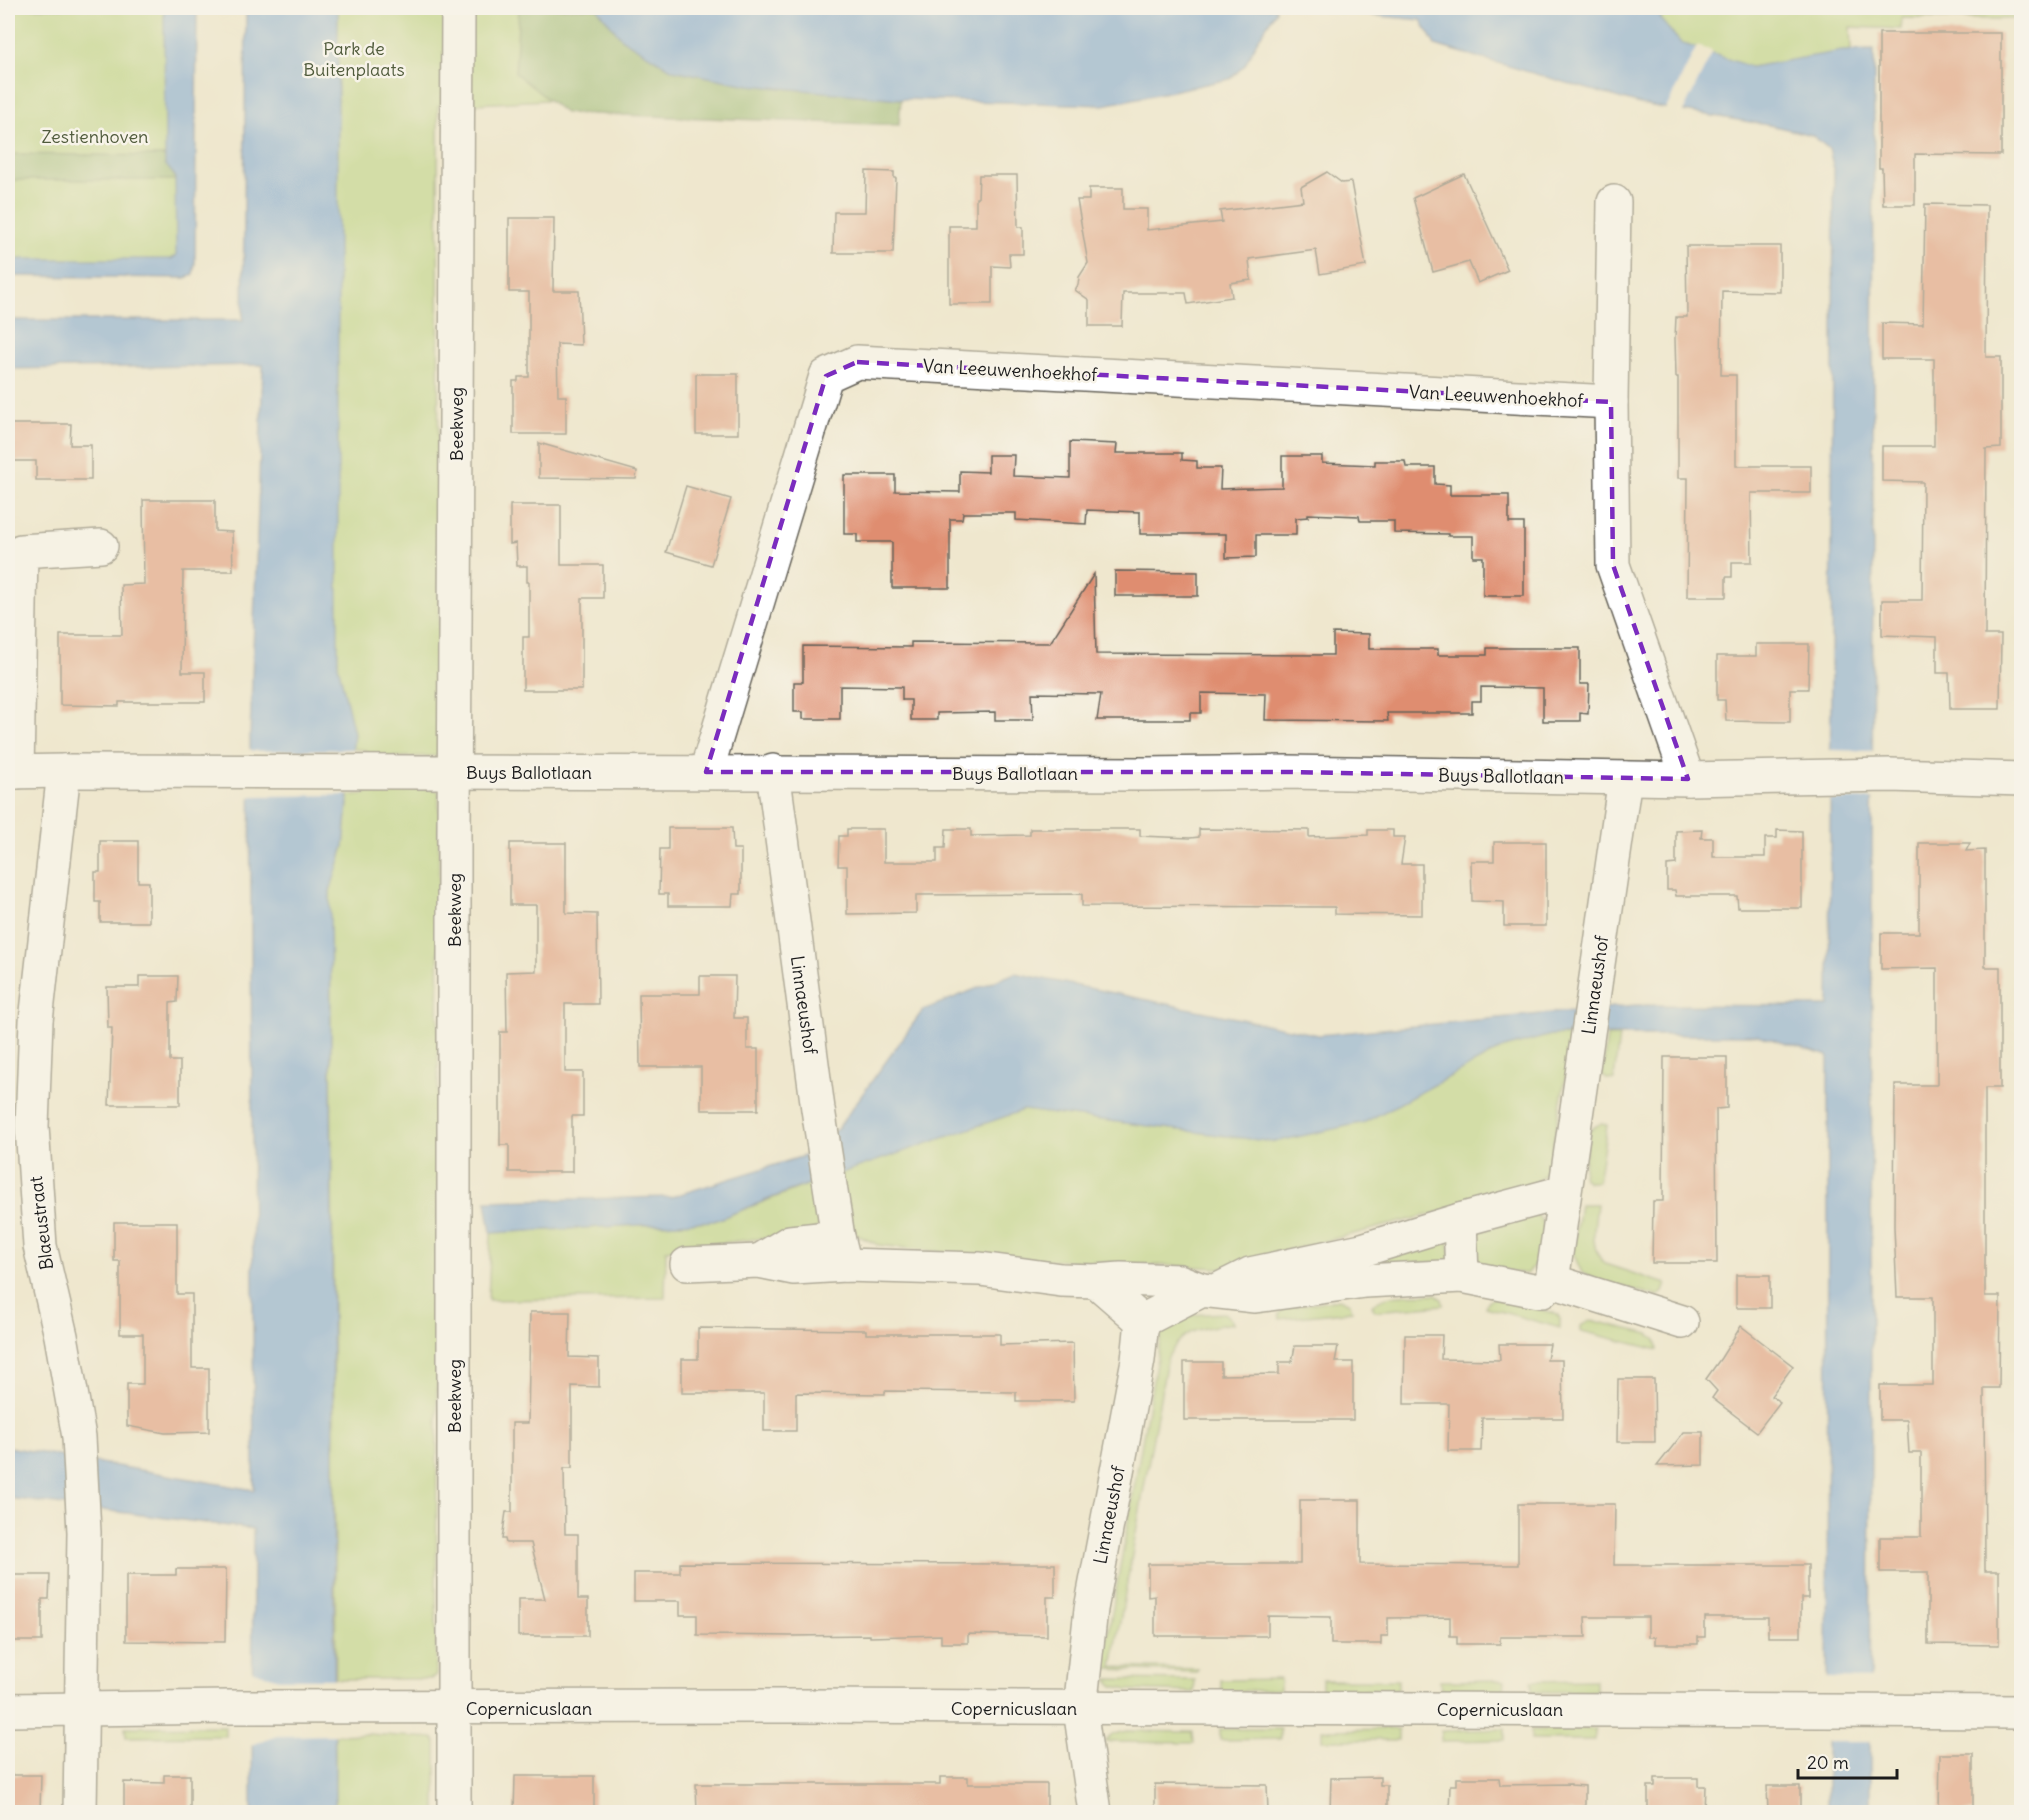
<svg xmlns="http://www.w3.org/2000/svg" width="2029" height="1820" font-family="Delius,sans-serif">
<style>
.green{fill:#b2d178;stroke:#67764a;stroke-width:1.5}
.forest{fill:#8db368;stroke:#546842;stroke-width:1.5}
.water{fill:#6d9fd8;stroke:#445e7a;stroke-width:1.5}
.pier{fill:#efe7ce}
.building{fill:#df8d70}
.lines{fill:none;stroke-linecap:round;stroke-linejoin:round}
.street-casing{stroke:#66635a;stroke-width:36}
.street{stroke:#fff;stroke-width:33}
.marked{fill:none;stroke:#7b2cbf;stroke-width:4.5;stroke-dasharray:12 8;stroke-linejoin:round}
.labels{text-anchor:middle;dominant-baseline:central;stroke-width:5;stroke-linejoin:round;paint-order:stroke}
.park-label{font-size:18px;fill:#505b3c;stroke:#f7f3e8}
.street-label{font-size:18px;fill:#1c1c1c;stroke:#f7f3e8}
</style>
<rect width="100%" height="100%" fill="#f7f3e8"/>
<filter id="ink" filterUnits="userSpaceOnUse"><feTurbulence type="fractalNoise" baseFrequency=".0167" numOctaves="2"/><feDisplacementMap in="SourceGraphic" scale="12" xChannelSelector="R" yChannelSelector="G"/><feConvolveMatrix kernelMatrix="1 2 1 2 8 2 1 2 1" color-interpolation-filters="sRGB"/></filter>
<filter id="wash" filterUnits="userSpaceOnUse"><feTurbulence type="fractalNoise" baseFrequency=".008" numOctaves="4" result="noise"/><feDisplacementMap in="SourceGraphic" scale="24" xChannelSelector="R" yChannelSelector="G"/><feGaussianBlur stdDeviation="1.35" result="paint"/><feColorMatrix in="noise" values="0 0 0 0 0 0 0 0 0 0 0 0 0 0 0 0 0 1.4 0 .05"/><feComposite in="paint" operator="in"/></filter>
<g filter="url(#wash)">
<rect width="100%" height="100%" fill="#efe7ce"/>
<g class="green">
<polygon points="8,8 184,8 183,266 8,265"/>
<polygon points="295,8 1202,8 1080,71 438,106 439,756 366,758 366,750 352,749 354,733 338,665"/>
<polygon points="1467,8 2021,8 2022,10 2017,11 2017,19 1902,18 1901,29 1850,27 1851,50 1751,67"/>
<polygon points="366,787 435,789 439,792 436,1676 431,1679 336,1679 330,891 344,846 349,795 366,794"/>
<polygon points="1551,1035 1573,1036 1548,1171 1527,1190 1219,1268 987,1257 878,1245 853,1233 838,1174 1024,1110 1274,1142 1365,1122 1501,1049"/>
<polygon points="1607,1036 1619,1036 1614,1080 1607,1079 1602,1075"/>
<polygon points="1600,1124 1607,1125 1598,1182 1588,1182 1583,1177 1588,1133 1594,1127"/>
<polygon points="815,1182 820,1225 812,1232 666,1250 665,1298 488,1300 491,1233 714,1221"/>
<path d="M1580,1204H1597C1595,1225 1588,1248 1605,1264L1666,1284L1663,1292L1658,1296L1596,1280L1582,1273L1573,1253Z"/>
<path d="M1537,1215C1546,1224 1549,1244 1542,1255C1538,1262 1532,1268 1527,1274L1475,1265V1239L1477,1232Z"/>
<polygon points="1448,1238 1452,1262 1373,1264 1374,1259"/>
<path d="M1436,1294L1442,1299L1443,1305L1375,1311L1372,1306C1382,1291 1418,1295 1436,1294Z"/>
<polygon points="1494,1298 1557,1314 1560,1319 1560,1328 1485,1307 1488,1300"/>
<polygon points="1339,1299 1350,1304 1352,1311 1280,1319 1279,1314 1283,1308"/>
<path d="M1225,1313L1234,1323C1202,1329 1183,1326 1167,1359L1112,1667L1198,1669L1196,1672L1102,1669L1161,1335C1177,1310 1198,1315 1225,1313Z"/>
<polygon points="1590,1320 1649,1334 1656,1340 1658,1350 1581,1331 1581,1326"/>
<polygon points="1107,1679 1195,1680 1194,1692 1127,1690 1114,1686"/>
<polygon points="1280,1679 1280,1690 1221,1691 1221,1680"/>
<polygon points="1322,1680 1398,1680 1398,1690 1322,1691"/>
<polygon points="1505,1680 1504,1691 1441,1691 1440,1681"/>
<polygon points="1596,1680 1596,1691 1532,1692 1532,1681"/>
<polygon points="225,1726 225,1736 126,1737 125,1727"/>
<polygon points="1220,1729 1280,1729 1280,1739 1220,1740"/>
<polygon points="1398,1729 1398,1740 1322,1740 1322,1730"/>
<polygon points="1505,1729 1505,1740 1441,1741 1441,1731"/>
<polygon points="1595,1729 1595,1740 1531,1740 1531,1730"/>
<polygon points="1126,1731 1193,1732 1194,1743 1105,1742 1112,1735"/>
<polygon points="368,1734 433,1738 436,1743 436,1812 335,1812 335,1735"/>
</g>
<g class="forest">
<polygon points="519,8 597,8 622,39 673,70 749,85 901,99 899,125 565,113 515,73"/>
<path d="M8,154L165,156C165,169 175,170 175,180H8Z"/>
</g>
<g class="water">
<polygon points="164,8 197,8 195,264 193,275 185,278 8,276 8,259 171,259 176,256 175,176 165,164"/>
<polygon points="246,8 338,8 338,665 354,733 344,846 330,891 335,1812 252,1812 253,1529 8,1498 8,1447 254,1490 250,737 263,365 8,369 8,320 243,320"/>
<polygon points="597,8 1276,8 1276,11 1257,41 1245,65 1230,79 1104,105 901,99 749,85 673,70 622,39"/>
<polygon points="1314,8 1663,8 1660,19 1681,43 1751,67 1842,51 1874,50 1870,1812 1827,1812 1828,1056 1757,1035 1551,1035 1501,1049 1365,1122 1274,1142 1024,1110 789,1191 714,1221 491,1233 486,1201 671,1197 807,1155 838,1128 923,1010 1015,973 1319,1035 1636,1005 1829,1006 1834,169 1829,149 1812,135 1774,126 1640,104 1435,45 1421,20 1315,10"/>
</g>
<g class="pier">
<polygon points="1697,46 1713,51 1682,114 1665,111"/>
<polygon points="248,748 253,751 355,749 352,795 253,796 248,798"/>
<polygon points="1828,750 1874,751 1874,799 1827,800"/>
<polygon points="250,1670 279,1679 339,1679 338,1735 277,1736 251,1745"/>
<polygon points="1824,1676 1827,1678 1873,1679 1873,1742 1827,1742 1824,1744"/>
</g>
<g id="blocks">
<g class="building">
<polygon points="1879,33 2001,33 2001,155 1915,154 1915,205 1883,205 1882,168 1879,168"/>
<polygon points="866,171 894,172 894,178 896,178 893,253 833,253 834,212 865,212"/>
<polygon points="1327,172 1342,183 1351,182 1366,266 1320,274 1316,250 1249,259 1251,280 1230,283 1232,297 1188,304 1186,293 1123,293 1122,326 1089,326 1089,300 1075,290 1078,285 1079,277 1088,263 1077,200 1089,200 1089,188 1123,188 1123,209 1147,209 1147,230 1222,222 1220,211 1303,201 1301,187"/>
<polygon points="1464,174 1508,270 1478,283 1469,262 1433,272 1413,198"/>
<polygon points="979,175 1017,175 1018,227 1023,227 1023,254 1009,254 1010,267 992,266 992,304 949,304 949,226 976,226 976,198 978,198"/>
<polygon points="1925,204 1987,205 1986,357 2001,357 2001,448 1986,449 1985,635 2001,635 2000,709 1950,709 1949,673 1937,673 1937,637 1882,635 1882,600 1922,600 1923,482 1882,481 1882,446 1934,446 1934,359 1882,359 1882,323 1923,324"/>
<polygon points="509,218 554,218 553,291 579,291 581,345 557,344 558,396 566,396 566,434 513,434 513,381 518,381 518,377 529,377 529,292 509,292"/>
<polygon points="1686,246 1780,246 1780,292 1722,291 1721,375 1736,375 1736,466 1811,466 1811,493 1751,493 1752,562 1732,562 1732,577 1726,577 1726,597 1687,597 1688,478 1678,478 1678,377 1676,377 1675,338 1676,317 1687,317"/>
<rect x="696" y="374" width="42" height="60"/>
<polygon points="8,424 71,424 70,445 91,445 91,480 36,480 36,461 8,461"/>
<polygon points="1070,442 1117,444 1116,453 1182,453 1182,460 1197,461 1197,468 1221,468 1220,489 1282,487 1282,456 1322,456 1322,463 1375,465 1375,461 1405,461 1406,467 1435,467 1435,484 1450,485 1450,495 1509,495 1509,523 1524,523 1524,596 1483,596 1483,557 1473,557 1473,536 1448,536 1448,534 1394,533 1394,521 1360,521 1359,516 1308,514 1308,517 1296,518 1296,535 1256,535 1256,557 1226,558 1226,534 1140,534 1140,512 1087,510 1086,524 1016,520 1016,513 963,513 962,519 950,519 950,588 892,588 892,542 857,542 857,534 844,534 844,475 895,475 895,491 960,492 960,471 988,472 988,455 1014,455 1013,476 1070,478"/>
<polygon points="539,443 637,471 636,479 539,478"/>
<polygon points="686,486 731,499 711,565 666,552"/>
<polygon points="143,500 215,500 215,531 232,532 233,571 183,571 182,672 205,672 205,702 119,702 119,706 60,705 60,635 122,635 121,585 144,584"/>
<polygon points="510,505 561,505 561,565 603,565 603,598 582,598 582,690 523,690 523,637 529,637 529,582 527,582 527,566 517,566 516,543 510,544"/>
<polygon points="1115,571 1198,572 1198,596 1115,596"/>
<polygon points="1094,574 1096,654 1333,655 1333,633 1369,634 1369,649 1438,649 1438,655 1487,655 1487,648 1580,648 1580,684 1589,684 1588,714 1580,713 1580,721 1543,721 1543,688 1481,687 1481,701 1472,701 1472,713 1387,713 1388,721 1265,720 1266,694 1201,693 1201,713 1190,713 1190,720 1097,720 1101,694 1032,693 1033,720 995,720 995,712 937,713 937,720 911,720 911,700 902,700 902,687 840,686 840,719 803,719 803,712 794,712 794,682 803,682 803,646 911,647 911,642 1050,643"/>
<polygon points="1756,644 1809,644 1808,689 1790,689 1790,722 1726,721 1725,700 1717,700 1717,656 1756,656"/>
<polygon points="668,828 732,828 733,849 741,849 741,894 733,894 732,906 668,906 668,894 659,894 660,849 668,849"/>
<polygon points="847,829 884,829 884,862 937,862 937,848 945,848 946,829 971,829 971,836 1030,835 1030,829 1140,829 1140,836 1190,838 1199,837 1199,829 1309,830 1309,837 1368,835 1368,830 1393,830 1393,837 1405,837 1401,864 1422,864 1422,915 1335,914 1335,907 1082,906 1082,894 916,895 916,913 847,914 847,866 838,866 839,836 847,836"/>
<polygon points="1702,830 1701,838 1713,838 1713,857 1765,857 1765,838 1777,838 1777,830 1802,831 1802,908 1738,908 1737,896 1676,896 1675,890 1667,890 1667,865 1676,864 1676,831"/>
<polygon points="100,841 138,841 138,882 149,882 149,922 100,922 100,902 95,902 95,872 100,872"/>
<polygon points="1494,842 1546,842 1546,926 1504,926 1504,902 1472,901 1471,861 1494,861"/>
<polygon points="510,843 566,843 566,913 597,914 598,1004 565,1004 565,1072 583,1072 583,1116 572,1116 572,1172 509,1172 509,1145 500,1145 500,1032 507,1032 506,972 536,971 536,905 510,905"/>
<polygon points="1919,843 1970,843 1966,851 1985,850 1985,967 2000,967 2000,1088 1985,1088 1985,1296 2000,1296 1999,1388 1984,1388 1985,1571 1999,1571 1999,1645 1928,1644 1928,1572 1880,1572 1880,1537 1921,1537 1921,1453 1909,1453 1907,1420 1880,1420 1880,1385 1933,1385 1933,1297 1897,1297 1894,1227 1895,1085 1937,1085 1937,968 1881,969 1881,933 1919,933"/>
<polygon points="139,976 178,976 177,1002 170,1003 170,1061 180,1061 180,1105 109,1105 112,1028 108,1028 107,987 139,987"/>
<polygon points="700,976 735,976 734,1018 747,1018 747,1049 758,1049 758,1110 701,1110 701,1067 640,1067 639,994 700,994"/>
<polygon points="1664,1057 1727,1057 1727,1108 1716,1109 1717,1263 1652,1263 1653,1201 1663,1201"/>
<polygon points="114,1222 177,1222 177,1294 192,1294 192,1368 209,1368 209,1432 165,1433 127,1426 127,1384 143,1384 143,1334 120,1334 120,1261 114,1261"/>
<rect x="1736" y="1275" width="34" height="33"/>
<polygon points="530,1312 570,1312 569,1357 599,1358 599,1387 572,1386 572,1468 564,1468 565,1534 578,1534 578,1599 588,1599 588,1636 518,1636 518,1599 545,1599 531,1543 506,1543 505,1539 502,1539 506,1512 512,1512 512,1423 528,1423"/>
<polygon points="1741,1326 1793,1366 1771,1396 1780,1402 1757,1432 1712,1398 1717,1391 1706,1379 1721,1358"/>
<polygon points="698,1328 866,1330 866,1334 1000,1334 1000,1345 1073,1343 1074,1401 1016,1401 1016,1392 885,1391 885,1394 796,1393 796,1431 764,1431 764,1393 682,1393 682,1359 698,1359"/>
<polygon points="1405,1335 1442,1335 1441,1359 1500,1360 1499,1344 1550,1344 1547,1360 1562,1360 1563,1418 1482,1418 1481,1451 1448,1451 1449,1404 1404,1404"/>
<polygon points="1295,1346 1338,1346 1335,1362 1353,1362 1353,1420 1184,1420 1184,1362 1221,1362 1221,1375 1279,1374 1279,1362 1292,1362"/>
<polygon points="1618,1379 1654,1379 1655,1442 1617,1442"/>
<polygon points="1684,1432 1703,1432 1703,1465 1657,1466"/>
<polygon points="1300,1500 1360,1500 1360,1564 1518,1565 1518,1504 1615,1504 1614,1565 1808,1565 1808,1598 1801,1598 1801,1637 1768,1637 1768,1617 1705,1617 1705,1637 1698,1637 1698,1644 1655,1644 1655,1637 1648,1637 1648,1617 1585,1617 1586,1637 1500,1637 1500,1644 1457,1644 1457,1636 1450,1636 1450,1617 1388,1618 1388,1636 1381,1636 1381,1644 1331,1644 1331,1617 1268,1616 1268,1636 1155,1636 1155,1596 1148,1597 1148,1564 1300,1564"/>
<polygon points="680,1563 1055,1564 1055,1597 1047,1597 1047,1636 968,1634 968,1643 941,1643 941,1635 870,1637 870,1635 791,1636 697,1635 697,1615 680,1615 680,1601 634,1601 634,1573 680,1573"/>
<polygon points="176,1569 226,1569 225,1642 126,1641 126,1575 176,1575"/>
<polygon points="8,1575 50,1575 49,1599 42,1599 42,1641 10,1641"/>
<polygon points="1940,1754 1973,1754 1973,1812 1939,1812"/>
<polygon points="8,1775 41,1775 40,1812 8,1812"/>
<polygon points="164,1775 190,1775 190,1812 124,1812 124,1782 164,1783"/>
<polygon points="515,1776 594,1776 594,1812 514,1812"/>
<polygon points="940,1777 968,1777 968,1784 1047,1784 1047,1812 697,1812 696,1784 940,1784"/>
<polygon points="1380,1777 1380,1785 1387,1785 1387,1812 1330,1812 1331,1778"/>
<polygon points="1456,1778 1499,1778 1500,1785 1571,1784 1571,1785 1585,1786 1585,1812 1449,1812 1450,1785 1456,1785"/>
<polygon points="1655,1778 1698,1778 1698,1786 1705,1786 1704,1812 1648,1812 1648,1786 1655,1786"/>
<polygon points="1155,1784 1267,1785 1268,1812 1155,1812"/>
<polygon points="1767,1786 1800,1786 1800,1812 1768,1812"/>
</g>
</g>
</g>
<g filter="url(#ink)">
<use href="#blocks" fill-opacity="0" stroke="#66635a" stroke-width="1.5"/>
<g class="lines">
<g class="street-casing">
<g id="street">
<polyline points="1614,202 1611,402 1613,565 1688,779"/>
<polyline points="64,771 36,1021 32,1126 40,1246 61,1336 79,1437 84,1532 80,1812"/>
<polyline points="773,771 818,1109 838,1237 845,1265"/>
<polyline points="8,772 64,771 1146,774 1288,772 1688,779 1890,775 2022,779"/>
<polyline points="17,772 21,551 101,546"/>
<polyline points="706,772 826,376 857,362 1611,402"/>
<polyline points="1460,1220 1462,1276"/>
<polyline points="759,1261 790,1242 838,1237"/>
<polyline points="687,1264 759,1261 794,1268 845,1265 980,1269 1061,1280 1096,1281 1142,1321 1202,1290 1255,1296 1365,1281 1462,1276 1533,1290 1542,1291 1552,1281 1625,778"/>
<polyline points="1096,1281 1121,1279 1179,1281 1202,1290"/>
<polyline points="1552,1281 1682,1322"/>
<polyline points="1220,1289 1250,1274 1362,1250 1460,1220 1564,1192"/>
<polyline points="8,1710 231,1707 804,1706 2022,1712"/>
<polyline points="454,1812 454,837 458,8"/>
<polyline points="1095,1812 1080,1709 1091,1609 1138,1360 1142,1321"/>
</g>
</g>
<use href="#street" class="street"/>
</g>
</g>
<path d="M0 0H2029V1820H0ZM857,362L1611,402L1613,565L1688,779L1288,772H706L826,376Z" fill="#efe7ce" fill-opacity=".55" fill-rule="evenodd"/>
<path class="marked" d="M857,362L1611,402L1613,565L1688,779L1288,772H706L826,376Z"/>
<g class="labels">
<g class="park-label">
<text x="354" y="48">Park de<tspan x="354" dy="21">Buitenplaats</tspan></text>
<text x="95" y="136">Zestienhoven</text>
</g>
<g class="street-label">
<text transform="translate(1010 370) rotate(3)">Van Leeuwenhoekhof</text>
<text transform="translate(1496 396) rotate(3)">Van Leeuwenhoekhof</text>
<text transform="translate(456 424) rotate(-90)">Beekweg</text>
<text x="529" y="772">Buys Ballotlaan</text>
<text x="1015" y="773">Buys Ballotlaan</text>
<text transform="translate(1501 776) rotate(1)">Buys Ballotlaan</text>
<text transform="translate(454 910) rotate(-90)">Beekweg</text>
<text transform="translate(1595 985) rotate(-82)">Linnaeushof</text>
<text transform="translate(804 1005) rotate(82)">Linnaeushof</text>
<text transform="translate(41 1223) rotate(-97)">Blaeustraat</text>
<text transform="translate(454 1396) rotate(-90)">Beekweg</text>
<text transform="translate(1109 1515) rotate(-79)">Linnaeushof</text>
<text x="529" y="1708">Copernicuslaan</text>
<text x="1014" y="1708">Copernicuslaan</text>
<text x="1500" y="1709">Copernicuslaan</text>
</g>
</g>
<rect width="2029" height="1820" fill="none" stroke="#f7f3e8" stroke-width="30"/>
<path d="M1798 1769v9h99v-9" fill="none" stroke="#1c1c1c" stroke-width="3"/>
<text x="1807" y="1769" font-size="18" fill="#1c1c1c" stroke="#f7f3e8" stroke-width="4.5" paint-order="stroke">20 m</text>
</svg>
